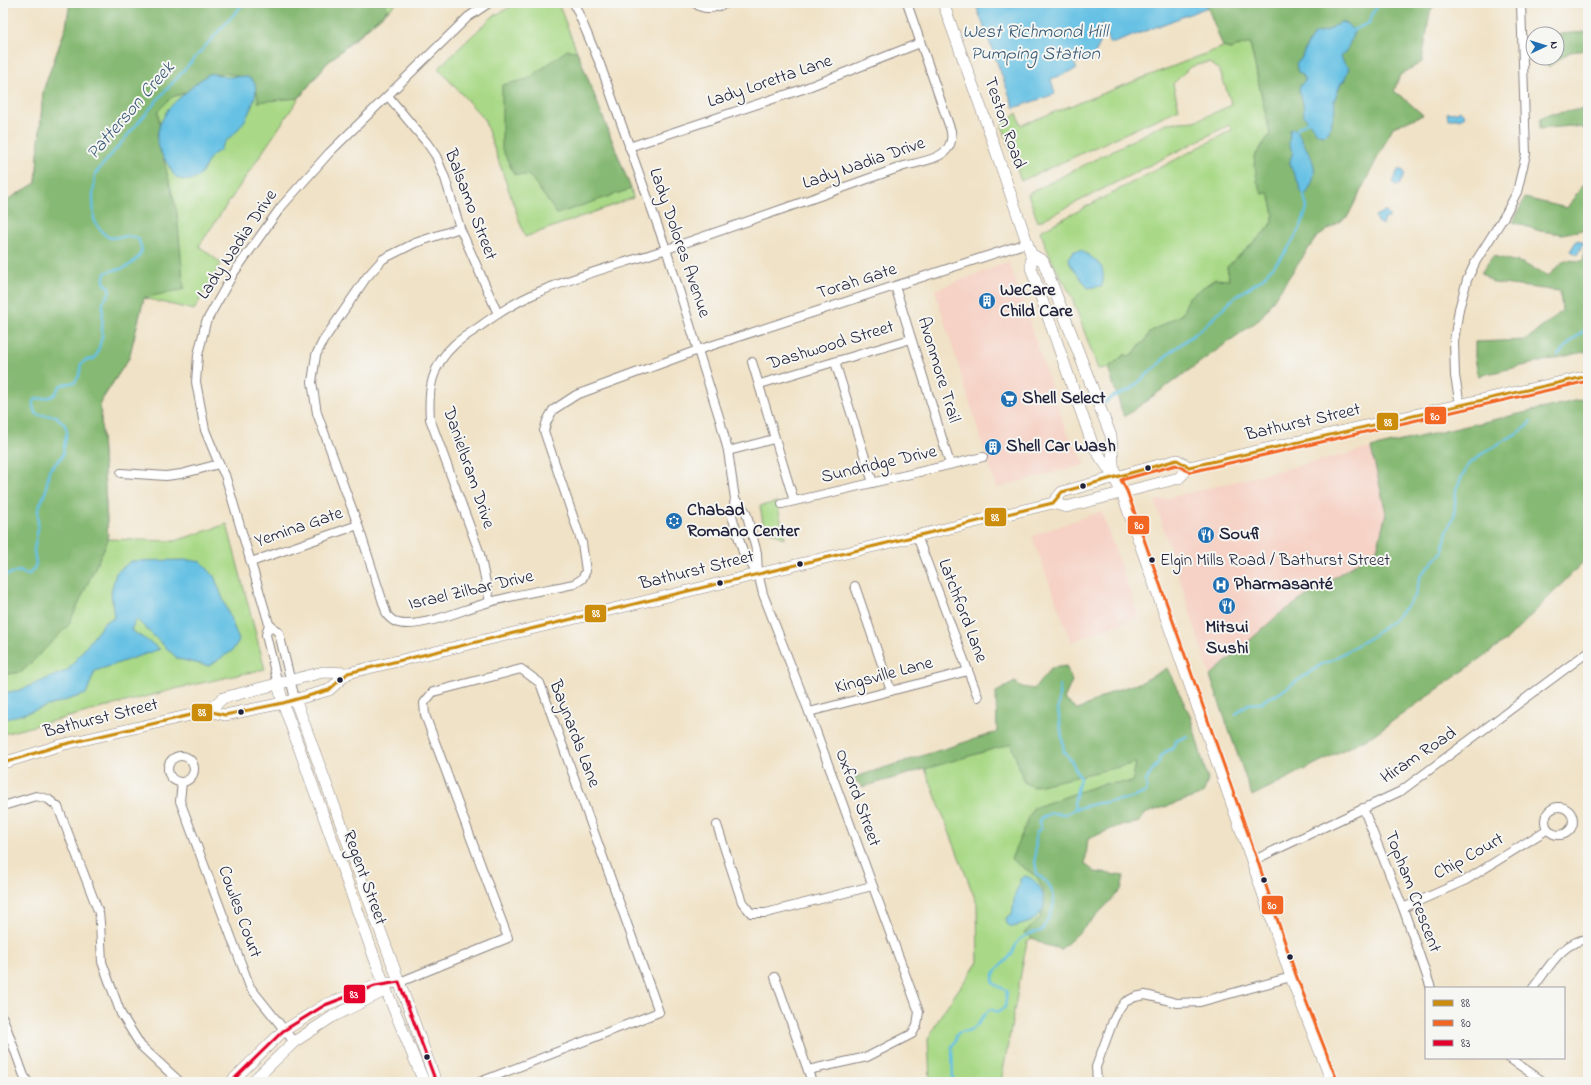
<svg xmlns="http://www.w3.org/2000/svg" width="1591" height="1085" font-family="'Indie Flower',sans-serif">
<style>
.built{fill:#f6d1c5}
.green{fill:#a9d986;stroke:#667e60}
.forest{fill:#86b973;stroke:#546e57}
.water{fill:#66c1e4;stroke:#447290}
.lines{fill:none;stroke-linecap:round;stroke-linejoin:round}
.stream{stroke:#66c1e4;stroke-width:2.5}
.street-casing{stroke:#898280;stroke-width:10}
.secondary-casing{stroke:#898280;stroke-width:12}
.street{stroke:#fff;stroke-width:8}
.secondary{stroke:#fff;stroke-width:11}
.bus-1-casing{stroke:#f6f6f2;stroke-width:6}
.bus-2-casing{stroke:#f6f6f2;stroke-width:6}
.bus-3-casing{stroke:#f6f6f2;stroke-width:6}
.bus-1{stroke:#cc8c0c;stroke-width:3}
.bus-2{stroke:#f26522;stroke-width:3}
.bus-3{stroke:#e4002b;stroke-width:3}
.bus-dot{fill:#22223b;stroke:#f6f6f2;stroke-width:1.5}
.labels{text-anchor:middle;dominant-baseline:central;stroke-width:4;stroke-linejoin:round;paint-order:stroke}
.bus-label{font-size:17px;fill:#22223b;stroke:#f6f6f2;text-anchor:start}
.street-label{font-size:18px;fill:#22223b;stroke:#f6f6f2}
.poi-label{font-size:18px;font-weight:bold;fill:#22223b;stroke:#f6f6f2;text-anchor:start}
.water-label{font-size:19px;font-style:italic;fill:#3a5a76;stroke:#f6f6f2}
.line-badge{stroke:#f6f6f2;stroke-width:1.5}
.badge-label{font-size:11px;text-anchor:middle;font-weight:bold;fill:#fff}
</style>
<rect width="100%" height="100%" fill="#f6f6f2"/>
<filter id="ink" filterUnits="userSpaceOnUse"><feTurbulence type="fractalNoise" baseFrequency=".025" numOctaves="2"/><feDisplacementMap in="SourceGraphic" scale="8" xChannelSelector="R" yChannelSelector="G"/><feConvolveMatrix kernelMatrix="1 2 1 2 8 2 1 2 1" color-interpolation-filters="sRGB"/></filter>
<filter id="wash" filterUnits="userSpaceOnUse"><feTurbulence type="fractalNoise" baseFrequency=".012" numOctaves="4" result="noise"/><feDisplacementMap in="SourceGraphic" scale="16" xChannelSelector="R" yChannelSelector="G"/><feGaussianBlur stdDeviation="0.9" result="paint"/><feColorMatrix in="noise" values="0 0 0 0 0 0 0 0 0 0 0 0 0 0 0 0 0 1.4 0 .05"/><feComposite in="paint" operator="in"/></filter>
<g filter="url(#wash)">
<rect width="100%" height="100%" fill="#f0e2c6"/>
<g class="built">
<polygon points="1009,262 1066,431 1086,464 996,488 935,290"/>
<polygon points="1371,448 1386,513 1377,549 1278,615 1210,676 1155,501"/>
<polygon points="1101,511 1139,617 1071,642 1032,536"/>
</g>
<g class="green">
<polygon points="70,3 397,3 326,64 299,98 199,246 221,263 194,310 144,298 129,358 100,403 108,539 175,541 227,524 265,669 179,688 3,734 3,232 7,200 36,183 43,91 66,27"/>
<polygon points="518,3 558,3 631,189 633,198 525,237 484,119 438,68 492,17"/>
<polygon points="1250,43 1270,134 1254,157 1262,194 1269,192 1274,214 1270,227 1227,267 1229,280 1190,297 1182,314 1150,332 1145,341 1139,346 1132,356 1124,355 1108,368 1098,369 1071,295 1051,259 1040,231 1232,130 1229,125 1038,222 1028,194 1166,123 1195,121 1232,105 1219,69 1208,62 1190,67 1173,84 1179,109 1021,181 1002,125 1017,113 1021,125 1223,47 1230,49"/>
<polygon points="777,502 785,539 764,528 760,506"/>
<polygon points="1166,679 1205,781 1085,826 1071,917 1027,941 1001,1082 930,1082 928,1039 942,1013 978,962 977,904 924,766"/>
</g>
<g class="forest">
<path d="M70,3H385L388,9L326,64L299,98L258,102C258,99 258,96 257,93C253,76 216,66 204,80C202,82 201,86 201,88L172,97L158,111L163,156L177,213L184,289L144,298L129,358L100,402L108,540L68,626L22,672L3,675V232L7,200L36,183L43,91L66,27Z"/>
<polygon points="1206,3 1436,3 1430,12 1422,62 1400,75 1394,91 1406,100 1423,115 1393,127 1348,216 1316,238 1260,319 1124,417 1108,368 1124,355 1132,356 1139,346 1145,341 1150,332 1182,314 1189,297 1215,279 1229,280 1227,267 1270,227 1274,214 1269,193 1262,194 1257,181 1254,157 1270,134 1250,43 1230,49 1223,47"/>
<polygon points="1588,32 1588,50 1570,52 1548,67 1544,58 1557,58 1557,34"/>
<polygon points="567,50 577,51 631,189 557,214 530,176 514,174 502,149 502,85 528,79"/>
<polygon points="1588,108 1588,129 1570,126 1539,129 1541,118 1546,115"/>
<polygon points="1587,184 1586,218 1588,218 1588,351 1478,376 1475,357 1475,342 1526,340 1562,311 1560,291 1494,283 1481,273 1493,256 1522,263 1548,276 1565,260 1583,261 1587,229 1562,234 1540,231 1513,222 1525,198 1567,208 1582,186"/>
<polygon points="1588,398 1588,557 1507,640 1373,735 1252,796 1210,676 1278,615 1377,549 1386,513 1371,448"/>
<polygon points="1066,666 1072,681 1064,699 1078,710 1114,691 1142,682 1167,668 1190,715 1208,780 1203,794 1144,814 1140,822 1116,827 1088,839 1085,864 1095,872 1124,876 1121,890 1085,927 1061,949 1045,945 1024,933 1041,917 1043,889 1037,877 1011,859 1033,808 1102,784 1132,782 1136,763 1032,787 1024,782 1011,744 863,787 852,778 997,732 996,692 1015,682 1022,687 1034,689 1051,668"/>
</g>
<g class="water">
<polygon points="975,3 1206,3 1208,7 1114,43 1109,43 1103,23 1097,28 1101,41 1093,58 1074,63 1077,69 1051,79 1055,94 1014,108"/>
<path d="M1341,22L1347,24L1354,31L1348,48L1341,57L1344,63L1349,68L1344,81L1341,83L1334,101C1337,111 1331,122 1329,132L1324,135L1318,134L1304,116L1303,103L1299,90L1300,86L1305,80L1302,75L1298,72L1296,63L1301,59L1306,47L1314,34L1328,30Z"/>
<path d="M209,74C216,73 221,76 227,77C234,77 245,75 251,79C264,87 247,120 239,128C235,134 229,138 224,143C222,146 221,149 219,151C218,152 215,153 214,154C205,161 205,175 194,179C187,182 179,180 174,175L161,153L157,141V135L160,124L168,109L176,101L199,81Z"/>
<polygon points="1460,110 1465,116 1460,119 1448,119 1447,113 1457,112"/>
<path d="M1293,128C1299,130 1299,136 1302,141C1311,156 1319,167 1311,185C1309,189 1308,193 1304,195C1299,191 1300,186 1297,180C1293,170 1286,165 1293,153L1289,144L1290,130Z"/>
<polygon points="1398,170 1403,170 1405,174 1399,185 1395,185 1392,182"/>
<polygon points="1385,211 1390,217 1384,220 1382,225 1377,222 1375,216"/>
<polygon points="1577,240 1584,243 1577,255 1570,251"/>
<path d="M1081,250C1097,262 1107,264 1102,286L1088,288L1070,264L1069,258L1074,251Z"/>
<polygon points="189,560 201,562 214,576 239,640 232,651 209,666 178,659 136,619 131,630 160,649 95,671 86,694 3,720 3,693 20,690 68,670 105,622 114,618 111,592 116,573 131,561"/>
<path d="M1024,876C1038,877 1049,900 1042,911C1035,922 1023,925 1012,927L1007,924L1006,918L1012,914C1015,903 1012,894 1020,885V879Z"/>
</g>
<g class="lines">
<g class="stream">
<polyline points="1353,30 1369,23 1374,11 1381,3"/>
<polyline points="1297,130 1299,127 1309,121"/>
<polyline points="1558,355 1568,344 1588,327"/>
<polyline points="1103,404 1112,397 1130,390 1159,364 1168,354 1205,326 1235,297 1262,279 1286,252 1301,226 1307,208 1304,195"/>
<path d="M3,576L19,571L28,575L31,572L36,565L34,550L38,528V510L46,490L49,470L62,457L67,432L65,425L56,416L39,415L35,413C27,391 42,403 54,395C57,392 58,388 61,385L75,382L79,376L81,364L86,360L94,359L97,354L102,337L103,302L110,292L109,287C103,283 103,280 105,273C111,270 115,270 121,269C132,266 138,259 142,250L138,238L128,236L110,238L104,234L96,224L94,219L93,196L95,174L159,98L244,3"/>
<path d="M1060,685L1058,709L1064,752C1074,760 1074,769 1080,778L1074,803L1075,809"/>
<polyline points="1236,714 1248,704 1261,703 1266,699 1278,694 1322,664 1330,661 1371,637 1396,618 1415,596 1420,577 1425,571 1443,551 1447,531 1454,517 1456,489 1468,465 1483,453 1524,429 1531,421"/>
<path d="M953,1082L952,1046L956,1041V1035C962,1029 968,1033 974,1028C981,1023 982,1014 991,1009C998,1013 999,1012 1005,1007L1007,991C1004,988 996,987 994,983C989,971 1006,963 1011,955C1014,950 1016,942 1021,939C1027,934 1034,932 1041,931C1050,917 1060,901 1049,885C1047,881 1041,878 1037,874L1035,861L1036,832L1040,830L1041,827L1039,823L1040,819L1051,813L1066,814L1075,809L1094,804L1132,798L1146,792L1147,785L1146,783V781L1154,768L1159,763V758L1165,752L1172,749L1176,741L1188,736"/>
</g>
</g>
</g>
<g filter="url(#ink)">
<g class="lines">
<g class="street-casing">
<g id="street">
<polyline points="574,3 600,64 666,249 720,420 728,451 735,499 732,516 743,552 757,573"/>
<path d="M695,3C705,12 717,7 728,3"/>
<polyline points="388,96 427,143 436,156 445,178 460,228 498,314"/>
<polyline points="629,147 803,89 920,43"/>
<path d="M460,228L415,243L383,259L366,278L323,341L316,355L312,382L317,413L358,525L387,615C393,622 398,624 408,624C436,623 463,609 490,602C517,594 546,590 574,584L582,579L586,571L582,543L544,431L547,421L553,410L576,395L698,350L1027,243"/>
<polyline points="895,286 950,464"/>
<polyline points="752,362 794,501"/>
<polyline points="835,362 873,483"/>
<polyline points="760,384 911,339"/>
<polyline points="1460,405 1455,376 1454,341 1459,309 1467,280 1476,261 1505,215 1517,192 1526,154 1521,3"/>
<polyline points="728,451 774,439"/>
<polyline points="121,473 166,476 181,474 219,464"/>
<polyline points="735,499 746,512 757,553 758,573 763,594 809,712 919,1012 917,1025 912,1034 867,1057 808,1070"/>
<polyline points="782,504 983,457"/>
<polyline points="917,536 978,697"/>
<polyline points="251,562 358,525"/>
<polyline points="855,586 891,691"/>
<path d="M490,602L480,554L430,419C428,390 431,366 454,345C461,338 471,333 479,327C498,313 519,300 541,291C582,274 625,263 667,249C747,222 825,194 904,166C919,162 949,159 951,140C952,137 951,134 951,131L907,3"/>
<polyline points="269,624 266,635 278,684"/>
<polyline points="295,699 279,633 269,624 225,475 219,464 205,430 196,382 198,355 206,322 233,274 281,207 329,153 468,17 489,3"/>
<polyline points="809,712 968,671"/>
<circle cx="181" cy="769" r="13"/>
<polyline points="182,782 180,801 250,987 294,1042"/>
<polyline points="3,806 36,796 48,799 58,807 99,913 100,923 102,962 121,1014 141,1046 180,1082"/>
<circle cx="1559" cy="821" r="14"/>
<polyline points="1363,808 1403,908 1431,988"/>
<polyline points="717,825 742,902 751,913 766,913 872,886"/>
<polyline points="1252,861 1401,791 1588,652"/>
<polyline points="1403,908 1466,880 1548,829"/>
<polyline points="775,977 812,1082"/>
<polyline points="395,984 508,938 425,715 424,703 433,692 521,669 540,683 659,1012 480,1082"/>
<path d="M1533,988C1548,969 1562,941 1588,939"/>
<polyline points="3,1018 24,1076 28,1082"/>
<polyline points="1509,1058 1544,1082"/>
<polyline points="1097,1082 1096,1067 1113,1021 1118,1011 1125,1002 1135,997 1145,995 1154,997 1177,1003 1200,1002 1291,977"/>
</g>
</g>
<g class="secondary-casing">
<g id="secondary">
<polyline points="943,3 985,119 1031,254 1031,268 1093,446 1114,477 1122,493 1252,861 1291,977 1332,1082"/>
<polyline points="1031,254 1043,261 1111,436 1114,476"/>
<polyline points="1053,503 1062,492 1177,460 1189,467"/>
<polyline points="278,684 283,703 386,990 424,1082"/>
<polyline points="295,699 436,1082"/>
<path d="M208,711L223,698L323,672L348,673L1053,503L1066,507L1179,478L1189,467C1322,435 1455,406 1588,376"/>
<polyline points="3,763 61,745 208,711 225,715 283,703 329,690 348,673"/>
<polyline points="231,1082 283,1031 325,1005 375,986 390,983"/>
<polyline points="252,1082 294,1042 332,1017 386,990"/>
</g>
</g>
<use href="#street" class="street"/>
<use href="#secondary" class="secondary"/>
<g class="bus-1-casing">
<polyline id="bus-1" points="3,763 61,745 208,711 225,715 283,703 329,690 348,673 1053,503 1062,492 1177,460 1189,467 1588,376"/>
</g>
<g class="bus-2-casing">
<polyline id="bus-2" points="1337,1080 1296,975 1257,859 1127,491 1121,480 1176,465 1190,472 1588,381"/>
</g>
<g class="bus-3-casing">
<polyline id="bus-3" points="231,1082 283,1031 325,1005 375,986 399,982 436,1082"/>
</g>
<use href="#bus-1" class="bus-1"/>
<use href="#bus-2" class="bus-2"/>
<use href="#bus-3" class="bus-3"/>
</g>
</g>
<defs>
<g id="building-disc" transform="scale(0.9)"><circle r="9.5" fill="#1f6fb2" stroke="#f6f6f2"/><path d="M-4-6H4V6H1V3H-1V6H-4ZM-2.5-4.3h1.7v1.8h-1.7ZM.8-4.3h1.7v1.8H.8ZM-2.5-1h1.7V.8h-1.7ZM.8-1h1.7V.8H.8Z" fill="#fff"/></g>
<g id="supermarket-disc" transform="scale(0.9)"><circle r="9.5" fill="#1f6fb2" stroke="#f6f6f2"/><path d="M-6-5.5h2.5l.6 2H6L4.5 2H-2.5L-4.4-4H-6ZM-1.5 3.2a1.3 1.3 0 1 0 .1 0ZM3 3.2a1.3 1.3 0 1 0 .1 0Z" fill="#fff"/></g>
<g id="synagogue-disc" transform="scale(0.9)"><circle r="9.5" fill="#1f6fb2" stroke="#f6f6f2"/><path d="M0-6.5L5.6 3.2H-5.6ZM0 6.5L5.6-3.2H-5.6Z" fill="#fff"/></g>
<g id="restaurant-disc" transform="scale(0.9)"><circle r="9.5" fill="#1f6fb2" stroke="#f6f6f2"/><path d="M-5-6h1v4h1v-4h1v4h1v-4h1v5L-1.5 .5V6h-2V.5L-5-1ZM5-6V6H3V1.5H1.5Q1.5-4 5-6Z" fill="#fff"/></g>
<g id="hospital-disc" transform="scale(0.9)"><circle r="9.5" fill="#1f6fb2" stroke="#f6f6f2"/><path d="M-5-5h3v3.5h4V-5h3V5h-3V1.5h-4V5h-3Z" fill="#fff"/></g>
</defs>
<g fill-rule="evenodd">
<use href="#building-disc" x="987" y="301"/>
<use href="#supermarket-disc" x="1009" y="399"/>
<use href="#building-disc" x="993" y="447"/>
<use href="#synagogue-disc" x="674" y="521"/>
<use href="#restaurant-disc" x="1206" y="535"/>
<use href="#hospital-disc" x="1221" y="585"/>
<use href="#restaurant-disc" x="1227" y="606"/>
</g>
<g class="bus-dot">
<circle cx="1148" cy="468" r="3.5"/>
<circle cx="1083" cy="486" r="3.5"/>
<circle cx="1152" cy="560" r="3.5"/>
<circle cx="800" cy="564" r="3.5"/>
<circle cx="720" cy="583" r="3.5"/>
<circle cx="340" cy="680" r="3.5"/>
<circle cx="241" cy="712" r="3.5"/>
<circle cx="1264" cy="880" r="3.5"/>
<circle cx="1290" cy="957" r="3.5"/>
<circle cx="427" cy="1057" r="3.5"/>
</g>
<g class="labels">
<g class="bus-label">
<text x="1160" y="560">Elgin Mills Road / Bathurst Street</text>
</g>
<g class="street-label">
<text transform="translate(770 82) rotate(-19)">Lady Loretta Lane</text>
<text transform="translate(1004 123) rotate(71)">Teston Road</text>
<text transform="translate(864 164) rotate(-19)">Lady Nadia Drive</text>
<text transform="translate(470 205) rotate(69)">Balsamo Street</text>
<text transform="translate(679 243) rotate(71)">Lady Dolores Avenue</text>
<text transform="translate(238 245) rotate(-56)">Lady Nadia Drive</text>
<text transform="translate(857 282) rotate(-18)">Torah Gate</text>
<text transform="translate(831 346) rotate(-17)">Dashwood Street</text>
<text transform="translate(938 370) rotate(73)">Avonmore Trail</text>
<text transform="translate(1303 423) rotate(-13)">Bathurst Street</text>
<text transform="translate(879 465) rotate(-13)">Sundridge Drive</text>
<text transform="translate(468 468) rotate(71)">Danielbram Drive</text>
<text transform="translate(299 528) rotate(-19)">Yemina Gate</text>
<text transform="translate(697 571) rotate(-14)">Bathurst Street</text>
<text transform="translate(471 591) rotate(-13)">Israel Zilbar Drive</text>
<text transform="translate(962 611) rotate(69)">Latchford Lane</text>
<text transform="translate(884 676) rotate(-15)">Kingsville Lane</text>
<text transform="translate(101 719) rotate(-14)">Bathurst Street</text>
<text transform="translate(574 734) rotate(69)">Baynards Lane</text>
<text transform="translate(1419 756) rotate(-34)">Hiram Road</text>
<text transform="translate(857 798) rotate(70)">Oxford Street</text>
<text transform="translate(1469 857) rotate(-29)">Chip Court</text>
<text transform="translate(364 878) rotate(70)">Regent Street</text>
<text transform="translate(1412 892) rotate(69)">Topham Crescent</text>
<text transform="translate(239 912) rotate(70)">Cowles Court</text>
</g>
<g class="poi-label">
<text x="1000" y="291">WeCare<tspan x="1000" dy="21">Child Care</tspan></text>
<text x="1022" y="399">Shell Select</text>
<text x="1006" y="447">Shell Car Wash</text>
<text x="687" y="511">Chabad<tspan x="687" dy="21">Romano Center</tspan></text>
<text x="1219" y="535">Soufi</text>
<text x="1234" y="585">Pharmasanté</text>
<text x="1227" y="628" text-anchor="middle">Mitsui<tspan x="1227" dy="21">Sushi</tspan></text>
</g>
<g class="water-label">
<text x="1035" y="32">West Richmond Hill<tspan x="1035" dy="22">Pumping Station</tspan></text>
<text transform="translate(131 111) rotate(-49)">Patterson Creek</text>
</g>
</g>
<g class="line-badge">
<rect x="1424" y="406" width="23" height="19" rx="4" fill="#f26522"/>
<rect x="1376" y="412" width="23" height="19" rx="4" fill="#cc8c0c"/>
<rect x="984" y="507" width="23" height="20" rx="4" fill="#cc8c0c"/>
<rect x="1127" y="515" width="23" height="20" rx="4" fill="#f26522"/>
<rect x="584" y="604" width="23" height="19" rx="4" fill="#cc8c0c"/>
<rect x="191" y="703" width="22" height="19" rx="4" fill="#cc8c0c"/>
<rect x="1261" y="895" width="23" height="20" rx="4" fill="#f26522"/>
<rect x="343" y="984" width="23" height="20" rx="4" fill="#e4002b"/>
</g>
<g class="badge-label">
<text x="1435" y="420">80</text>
<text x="1388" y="426">88</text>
<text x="995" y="521">88</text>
<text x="1139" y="529">80</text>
<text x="596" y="617">88</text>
<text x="202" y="716">88</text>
<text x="1272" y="909">80</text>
<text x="354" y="998">83</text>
</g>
<rect width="1591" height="1085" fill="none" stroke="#f6f6f2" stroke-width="16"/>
<rect x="1425" y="987" width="140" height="72" fill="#f6f6f2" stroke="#a1a1a9"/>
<rect x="1433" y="1000" width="20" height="6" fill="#cc8c0c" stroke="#a1a1a9"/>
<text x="1461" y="1007" font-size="12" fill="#22223b">88</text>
<rect x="1433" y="1020" width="20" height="6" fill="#f26522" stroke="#a1a1a9"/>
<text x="1461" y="1027" font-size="12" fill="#22223b">80</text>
<rect x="1433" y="1040" width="20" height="6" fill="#e4002b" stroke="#a1a1a9"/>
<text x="1461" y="1047" font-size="12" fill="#22223b">83</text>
<g transform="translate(1545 46) rotate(86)"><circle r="19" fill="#f6f6f2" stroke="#a1a1a9"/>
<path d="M0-3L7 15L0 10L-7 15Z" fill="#1f6fb2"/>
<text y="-6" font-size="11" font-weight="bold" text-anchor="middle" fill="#22223b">N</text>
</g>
</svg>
